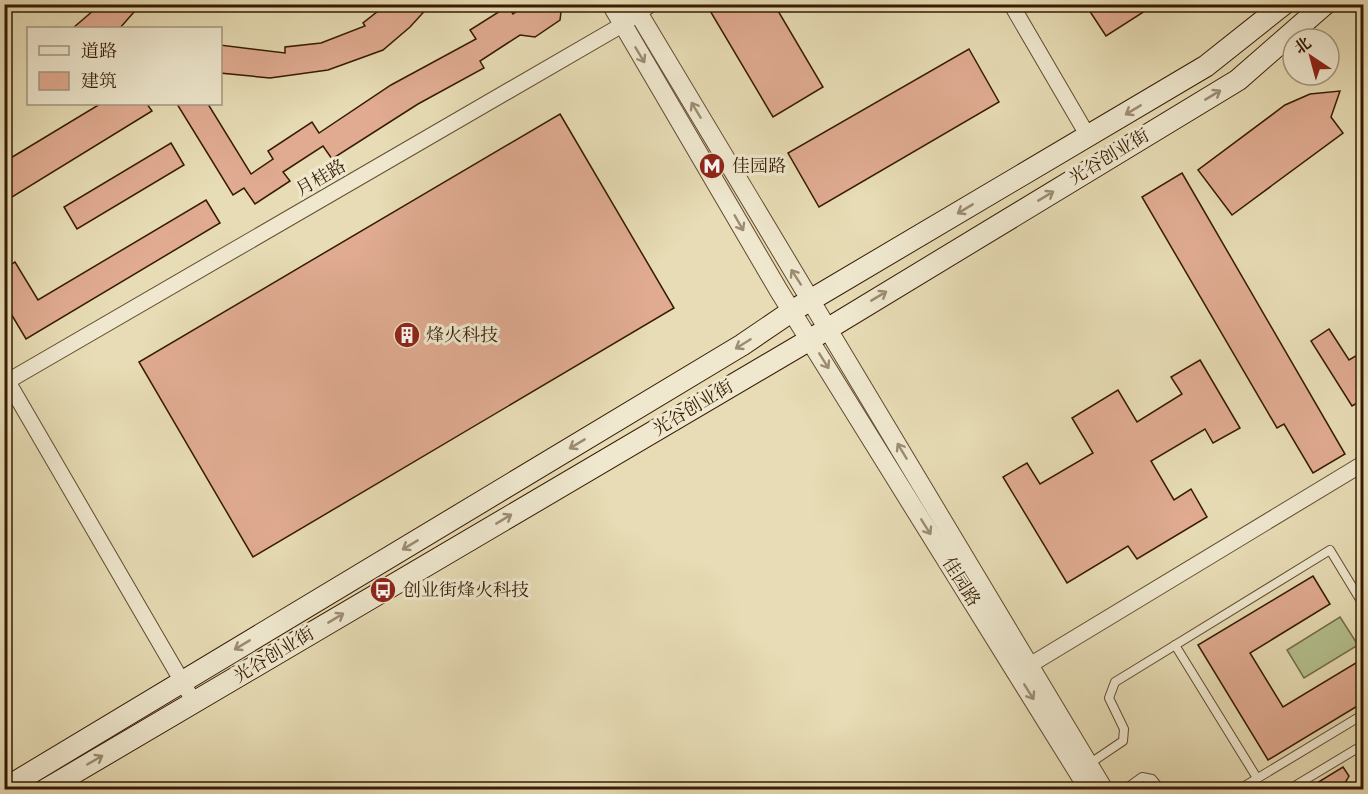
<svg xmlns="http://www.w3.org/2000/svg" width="1368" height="794" font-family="'Libre Bodoni','Noto Serif SC',serif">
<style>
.green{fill:#b4c08e;stroke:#756e48;stroke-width:1.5}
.building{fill:#e0ab91;stroke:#361b02;stroke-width:1.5}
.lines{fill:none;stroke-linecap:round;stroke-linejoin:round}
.service-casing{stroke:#624b2f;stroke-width:10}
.minor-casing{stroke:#624b2f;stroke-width:17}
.tertiary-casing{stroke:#624b2f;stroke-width:20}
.secondary-casing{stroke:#361b02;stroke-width:23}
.service{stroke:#efe8cf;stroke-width:8}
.minor{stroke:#efe8cf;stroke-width:15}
.tertiary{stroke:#efe8cf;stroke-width:18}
.secondary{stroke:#efe8cf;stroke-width:21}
.oneway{stroke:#9c8c73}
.labels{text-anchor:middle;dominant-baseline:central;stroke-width:6;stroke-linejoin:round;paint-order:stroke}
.street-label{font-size:18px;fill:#361b02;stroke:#efe8cf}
.poi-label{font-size:18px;fill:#361b02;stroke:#efe8cf;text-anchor:start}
</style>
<rect width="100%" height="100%" fill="#e7dcb5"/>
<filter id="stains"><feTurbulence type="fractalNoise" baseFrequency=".00333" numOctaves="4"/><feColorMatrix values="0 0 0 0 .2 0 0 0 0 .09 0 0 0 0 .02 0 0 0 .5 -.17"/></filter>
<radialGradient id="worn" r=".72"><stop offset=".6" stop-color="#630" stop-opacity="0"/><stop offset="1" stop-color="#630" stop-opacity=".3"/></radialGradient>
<polygon class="green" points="1340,617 1358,645 1304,678 1287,650"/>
<g class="building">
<polygon points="101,4 141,4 120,28 73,28"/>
<polygon points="387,4 431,4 410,27 383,50 328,70 270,78 220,73 220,45 285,53 285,47 321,43 365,26 363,23"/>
<polygon points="527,4 562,4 560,20 535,37 520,35 480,61 484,68 418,104 332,159 323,146 283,172 290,181 255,204 244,188 233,195 177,104 208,104 251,174 273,159 268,151 312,122 319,133 391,85 476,39 470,30 508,6 513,14"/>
<polygon points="706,4 774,4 823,87 773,117"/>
<polygon points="1085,4 1156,4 1106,36"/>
<polygon points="969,49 999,102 819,207 788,153"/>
<polygon points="1340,91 1331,117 1343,133 1232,215 1198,170 1285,105 1310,94"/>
<polygon points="100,104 147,104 152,111 4,202 4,162"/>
<polygon points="560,114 674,308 253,557 139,362"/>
<polygon points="171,143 184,165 77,229 64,207"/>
<polygon points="1182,173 1345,454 1313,473 1284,424 1277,428 1142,197"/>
<polygon points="206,200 220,223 26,339 4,302 4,268 15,262 38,300"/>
<polygon points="1329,329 1349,360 1364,351 1364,399 1352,406 1311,341"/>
<polygon points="1200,360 1240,428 1213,443 1205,429 1151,461 1174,500 1191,489 1207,517 1137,559 1128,546 1067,583 1003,477 1027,463 1040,484 1093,453 1072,418 1118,390 1137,422 1182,394 1171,377"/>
<polygon points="1313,576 1330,604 1250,653 1283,707 1364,658 1364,702 1268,760 1198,645"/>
<polygon points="1343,767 1349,776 1345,783 1348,789 1307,789"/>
</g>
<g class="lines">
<g class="service-casing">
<g id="service">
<polyline points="1175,645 1257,778"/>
<polyline points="1089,764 1123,741 1124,729 1109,698 1115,682 1330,550 1364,606"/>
<polyline points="1124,790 1142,777 1152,779 1161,790"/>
<polyline points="1238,790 1364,714"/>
<polyline points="1288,790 1358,748 1364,756"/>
</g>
</g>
<g class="minor-casing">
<g id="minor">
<polyline points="1011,4 1088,136"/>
<polyline points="4,375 194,702"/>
<polyline points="8,381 622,25 651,4"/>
<polyline points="1030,665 1364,463"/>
</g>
</g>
<g class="tertiary-casing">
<g id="tertiary">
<polyline points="611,4 779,291 1089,790"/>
<polyline points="633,4 1104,790"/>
</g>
</g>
<g class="secondary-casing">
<g id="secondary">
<polyline points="4,789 742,345 792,311 1206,66 1284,4"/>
<polyline points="45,790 811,339 1238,80 1325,4"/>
</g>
</g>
<use href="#service" class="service"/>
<use href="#minor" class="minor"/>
<use href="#tertiary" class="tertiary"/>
<use href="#secondary" class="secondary"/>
</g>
<defs><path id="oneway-shaft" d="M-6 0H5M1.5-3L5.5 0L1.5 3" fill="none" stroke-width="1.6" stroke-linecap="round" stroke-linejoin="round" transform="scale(1.5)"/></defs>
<g class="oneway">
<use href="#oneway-shaft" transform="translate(640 55) rotate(59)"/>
<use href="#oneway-shaft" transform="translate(1213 95) rotate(-31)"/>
<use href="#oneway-shaft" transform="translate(696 110) rotate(-121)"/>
<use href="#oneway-shaft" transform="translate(1133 110) rotate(149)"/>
<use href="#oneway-shaft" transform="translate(1046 196) rotate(-31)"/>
<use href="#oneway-shaft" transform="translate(965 209) rotate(149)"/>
<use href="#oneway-shaft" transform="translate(739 223) rotate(60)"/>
<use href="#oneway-shaft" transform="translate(796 277) rotate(-123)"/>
<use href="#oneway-shaft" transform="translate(879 296) rotate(-31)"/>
<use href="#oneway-shaft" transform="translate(743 344) rotate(148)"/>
<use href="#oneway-shaft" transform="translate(824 361) rotate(58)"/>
<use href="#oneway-shaft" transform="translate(577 444) rotate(149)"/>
<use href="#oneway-shaft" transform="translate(902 451) rotate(-121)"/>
<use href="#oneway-shaft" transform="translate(504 519) rotate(-31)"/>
<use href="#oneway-shaft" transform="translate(926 527) rotate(58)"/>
<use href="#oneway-shaft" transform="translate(410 545) rotate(149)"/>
<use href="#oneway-shaft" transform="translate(336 618) rotate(-31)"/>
<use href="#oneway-shaft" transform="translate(242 645) rotate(149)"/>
<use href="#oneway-shaft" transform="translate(1029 692) rotate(58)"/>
<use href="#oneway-shaft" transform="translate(95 760) rotate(-30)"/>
</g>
<defs>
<g id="metro-disc" transform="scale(1.35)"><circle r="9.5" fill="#8f2418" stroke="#efe8cf"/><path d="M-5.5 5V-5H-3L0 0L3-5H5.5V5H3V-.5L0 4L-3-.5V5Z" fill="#fff"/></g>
<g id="building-disc" transform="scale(1.35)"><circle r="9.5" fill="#8f2418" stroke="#efe8cf"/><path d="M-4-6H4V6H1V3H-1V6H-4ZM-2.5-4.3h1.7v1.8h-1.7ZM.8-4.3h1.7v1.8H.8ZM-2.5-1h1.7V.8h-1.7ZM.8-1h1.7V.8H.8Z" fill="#fff"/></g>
<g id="bus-disc" transform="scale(1.35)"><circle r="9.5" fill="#8f2418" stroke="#efe8cf"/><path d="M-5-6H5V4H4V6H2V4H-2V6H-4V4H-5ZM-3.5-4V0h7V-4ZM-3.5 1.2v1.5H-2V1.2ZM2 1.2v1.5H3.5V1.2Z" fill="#fff"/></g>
</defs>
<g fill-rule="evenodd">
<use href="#metro-disc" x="712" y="166"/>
<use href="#building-disc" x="407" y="335"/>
<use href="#bus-disc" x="383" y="590"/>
</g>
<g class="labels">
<g class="street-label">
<text transform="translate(1109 157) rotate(-31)">光谷创业街</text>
<text transform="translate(321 178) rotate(-30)">月桂路</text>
<text transform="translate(693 408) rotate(-31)">光谷创业街</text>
<text transform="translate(961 582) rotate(58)">佳园路</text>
<text transform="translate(274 655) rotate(-31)">光谷创业街</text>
</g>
<g class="poi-label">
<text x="732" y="166">佳园路</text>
<text x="426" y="335">烽火科技</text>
<text x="403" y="590">创业街烽火科技</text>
</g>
</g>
<rect width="1368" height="794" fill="none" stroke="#e7dcb5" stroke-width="24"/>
<rect x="6" y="6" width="1356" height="782" fill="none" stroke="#361b02" stroke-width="3"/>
<rect x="12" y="12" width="1344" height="770" fill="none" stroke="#361b02" stroke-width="1.5"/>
<rect x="27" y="27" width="195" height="78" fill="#efe8cf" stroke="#a5967d" stroke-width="1.5"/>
<rect x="39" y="46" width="30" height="9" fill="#efe8cf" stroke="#a5967d" stroke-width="1.5"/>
<text x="81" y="57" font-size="18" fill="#361b02">道路</text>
<rect x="39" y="72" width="30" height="18" fill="#e0ab91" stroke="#a5967d" stroke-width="1.5"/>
<text x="81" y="87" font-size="18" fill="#361b02">建筑</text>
<g transform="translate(1311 57) rotate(324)"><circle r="28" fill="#efe8cf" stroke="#a5967d" stroke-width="1.5"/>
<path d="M0-4.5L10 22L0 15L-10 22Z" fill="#8f2418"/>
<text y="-9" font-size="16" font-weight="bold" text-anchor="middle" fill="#361b02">北</text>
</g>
<rect width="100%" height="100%" filter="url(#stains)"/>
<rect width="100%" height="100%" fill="url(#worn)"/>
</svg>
